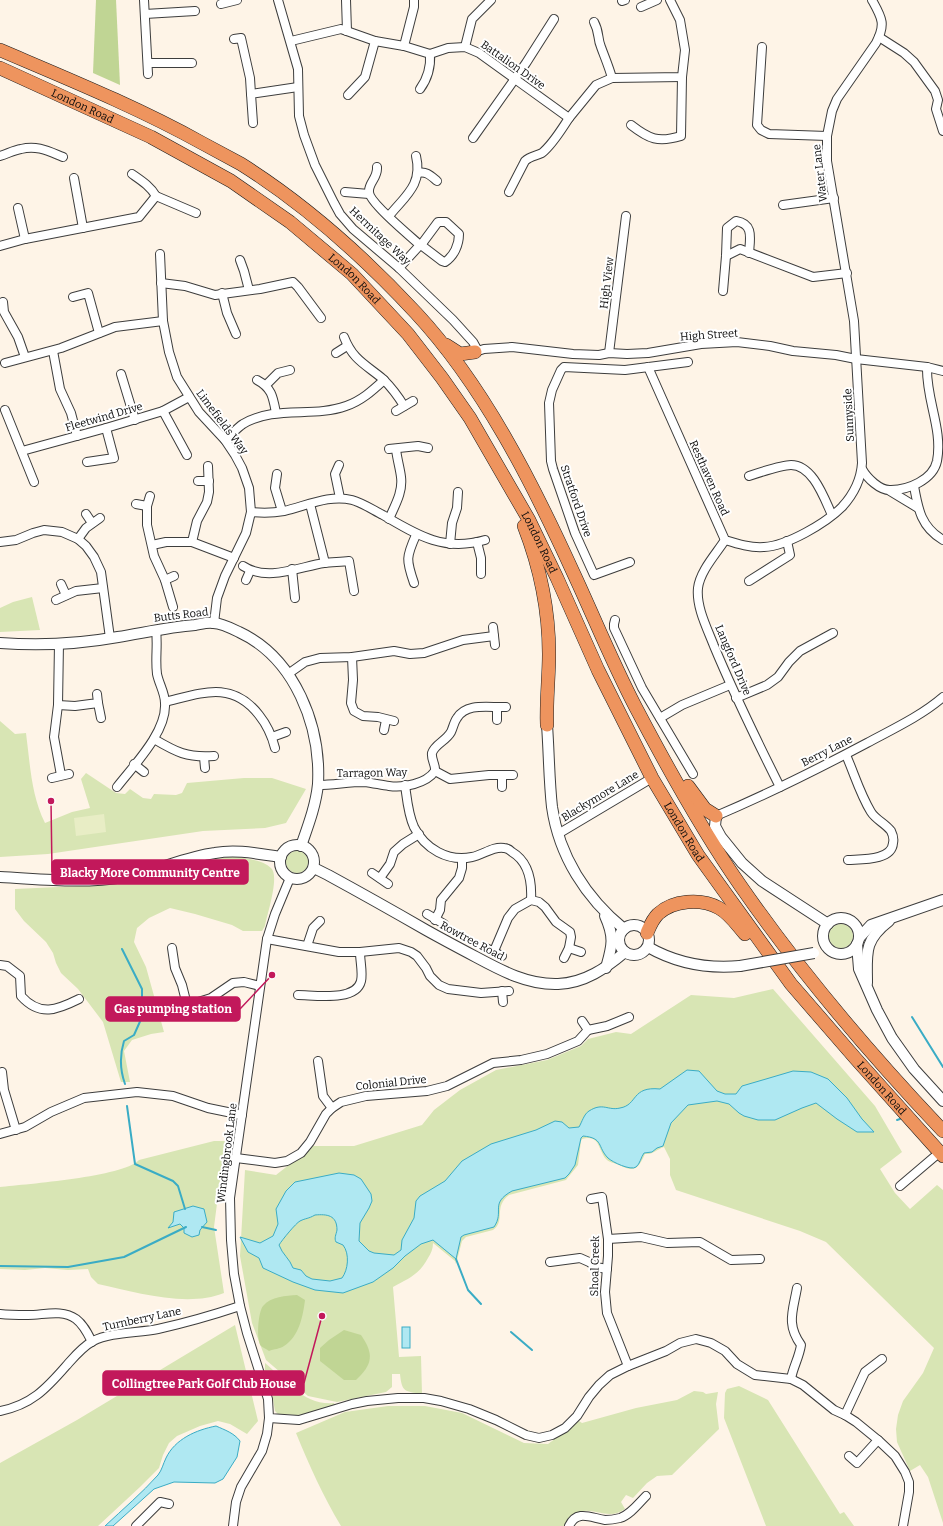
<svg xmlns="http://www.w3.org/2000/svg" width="943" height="1526" font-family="Bitter,serif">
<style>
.green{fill:#d8e5b4}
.forest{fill:#c0d594}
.pitch{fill:#e8edc5}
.water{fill:#afe8f2;stroke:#3aacc5;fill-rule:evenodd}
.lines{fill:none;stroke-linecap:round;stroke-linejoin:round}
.stream{stroke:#3aacc5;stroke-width:2}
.minor-casing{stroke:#3d3d3d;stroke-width:10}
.tertiary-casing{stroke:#3d3d3d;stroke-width:12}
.trunk-casing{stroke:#1b1b1b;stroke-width:14}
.minor{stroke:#fff;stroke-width:8}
.tertiary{stroke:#fff;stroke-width:10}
.trunk{stroke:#ee945e;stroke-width:13}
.tertiary-bridge-casing{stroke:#3d3d3d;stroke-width:12;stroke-linecap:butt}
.tertiary-bridge{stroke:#fff;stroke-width:10}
.labels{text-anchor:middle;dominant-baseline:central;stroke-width:4;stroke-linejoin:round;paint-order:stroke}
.street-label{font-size:11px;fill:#0a0a0a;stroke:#fff}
.leader{fill:none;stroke:#c2185b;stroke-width:1.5}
.callout-dot{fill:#c2185b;stroke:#fff;stroke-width:1.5}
.callout{fill:#c2185b;stroke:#c2185b;stroke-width:1.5}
.callout-label{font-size:12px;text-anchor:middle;font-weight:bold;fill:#fff}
</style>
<rect width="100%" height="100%" fill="#fef4e7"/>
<g class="green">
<polygon points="32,597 40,630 0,632 0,608 13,602"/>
<path d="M0,721L15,734L26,733C30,763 31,795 45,823L72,812L90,808L81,779L86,773L116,793L125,794L130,789L143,798L151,799L154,794L176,795L182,793L187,783L244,778H272L306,789L286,823L265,828L203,831L48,854L0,857Z"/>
<circle cx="297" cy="862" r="11"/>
<path d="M235,856C247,859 263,860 271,868C280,876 267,914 265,926L262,931H243L232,925L195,914L170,908L149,918L137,928L134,942L146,967L164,1032L151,1034L132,1040L124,1051L130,1082H121L103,1022L78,989L61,973L56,963L53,953L46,942L24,921L15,909V889L101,885L135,878L191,863Z"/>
<circle cx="841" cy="936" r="12"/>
<path d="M773,989L875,1106L902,1152L880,1169L895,1193L910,1209L937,1185L943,1190V1523L928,1477L920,1465L910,1471L897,1442L896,1429L898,1415L903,1401L923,1373L934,1348L826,1242L800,1231L676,1190L670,1175V1159L664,1147C657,1149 653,1155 645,1154C638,1169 635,1173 619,1165C615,1163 608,1162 606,1159C598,1150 600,1134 582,1139L581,1141L578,1165L566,1180L509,1195C493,1207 506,1221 493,1230L466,1237L462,1241L456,1264L455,1261L433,1243C433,1249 431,1253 428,1258C419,1275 409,1278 393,1287L399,1357L421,1356L422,1394C405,1391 402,1393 400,1374H392V1387L386,1392L337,1402L308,1396L266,1360L252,1323L240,1256L245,1170L276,1175L313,1146H354L422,1125L434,1110L460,1090L496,1070L547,1060L581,1046L588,1039L616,1032L631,1034L691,995L734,998Z"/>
<path d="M214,1141H225L214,1227L224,1293C187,1308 135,1292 98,1284L91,1277L88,1269L68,1270L45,1268L25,1270L0,1269V1187C27,1184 123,1177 139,1160Z"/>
<polygon points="235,1325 258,1421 247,1434 230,1424 218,1421 200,1426 177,1436 169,1443 163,1455 159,1468 140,1487 98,1526 0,1526 0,1463 77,1420"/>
<path d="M265,1363C285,1380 305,1406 334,1403L335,1405L309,1414L296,1415L278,1414L275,1411L272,1393L265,1371Z"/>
<polygon points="739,1386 768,1400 840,1514 844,1512 854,1526 766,1526 724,1418 725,1393 727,1389"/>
<path d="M694,1391L703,1392L706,1394L718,1392L716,1404L719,1429L672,1475L657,1476L647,1483L633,1498L626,1495L621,1502L625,1509C604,1525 582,1494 565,1526H341C323,1496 309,1465 296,1433L345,1412L388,1406H425L462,1413L524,1443L548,1444L579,1421L582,1423L636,1408L677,1400Z"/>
</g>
<g class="forest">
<polygon points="96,0 116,0 120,85 93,73"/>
<path d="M297,1295L305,1300C303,1316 299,1337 284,1346C280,1349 274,1349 269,1351C267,1349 263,1348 261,1346C256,1340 258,1312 263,1306C271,1296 286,1296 297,1295Z"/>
<path d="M344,1330L361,1335C374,1354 373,1364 356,1380H344L320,1361V1348L329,1340Z"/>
</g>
<polygon class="pitch" points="104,814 106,832 76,836 74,818"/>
<g class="water">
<path d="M687,1070L699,1071L717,1091L725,1094H736L742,1086L766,1079L793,1071L811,1072L828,1079L847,1098L862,1119L874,1132H857L837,1119L816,1103L802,1108L775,1120H758L744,1116L739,1113L729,1104L717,1101L688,1105L671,1123L663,1146L657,1148L652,1152L644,1153C641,1157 640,1164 636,1167C631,1171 612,1162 608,1158C597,1147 604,1138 583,1136L581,1138L575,1165L569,1174L565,1178L512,1191C489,1204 505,1211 494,1227L464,1235L461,1237L456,1259L433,1240L421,1244L405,1256L393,1268L373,1282L343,1293L315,1290L293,1282L263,1268L259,1258L248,1252L240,1237L260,1243L273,1236L278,1224L276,1209L286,1191L295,1182L339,1173L354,1175L361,1179L371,1194L372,1201L369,1208L360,1223L359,1241L369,1251L374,1253L394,1255L401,1250L402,1240L414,1218L416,1201L420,1196L445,1181L462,1161L491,1144L536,1130L555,1121L562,1122L569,1128L579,1127C582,1122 584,1114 589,1111C603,1102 608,1111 620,1108C638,1105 631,1086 660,1089ZM315,1215C327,1214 337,1215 337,1230C336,1235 334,1238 336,1242L343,1245C350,1254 348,1270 342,1278L330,1281L312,1279L306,1276L301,1270L293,1268C290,1259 282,1254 279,1245C282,1240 296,1223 300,1221C306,1218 308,1219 315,1215Z"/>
<polygon points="193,1206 204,1209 207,1222 200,1230 199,1235 192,1237 184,1233 184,1228 180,1224 168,1228 173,1222 174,1212"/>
<rect x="402" y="1327" width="8" height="21"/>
<path d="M216,1426C225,1430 234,1433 240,1441L237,1457L223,1479L215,1483L174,1482L154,1489L113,1526H105C123,1509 142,1493 158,1475C162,1470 163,1464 166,1458C175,1439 196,1430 216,1426Z"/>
</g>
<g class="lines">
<g class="stream">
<path d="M122,949L142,989V1017L134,1035L124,1041C120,1054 120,1070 125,1084"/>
<polyline points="912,1017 943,1067"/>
<polyline points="127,1106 135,1164 173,1181 178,1186 185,1209"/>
<polyline points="897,1120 900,1119"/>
<polyline points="202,1227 216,1230"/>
<polyline points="456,1259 468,1290 481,1304"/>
<polyline points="0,1266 68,1267 124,1257 186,1227"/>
<polyline points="511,1332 532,1350"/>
</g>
<g class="minor-casing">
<g id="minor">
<polyline points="144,0 148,74"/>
<polyline points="278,0 298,69 299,116 304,135 315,165 334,203 340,214 353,229 399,268 453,320 473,342 478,351"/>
<polyline points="346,0 347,31"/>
<polyline points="622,1 625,0"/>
<polyline points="221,4 237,0"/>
<polyline points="641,7 657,0"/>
<polyline points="145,14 195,11"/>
<path d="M594,22C600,33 597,38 601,47C605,58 609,67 612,78"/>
<polyline points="879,37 904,53 914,62 935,91 938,100 936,109 943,131"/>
<polyline points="234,39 241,38 250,78 251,94"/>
<polyline points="291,41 341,29 375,41 404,46 430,54 448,48 465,47 479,53 569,118 596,85 612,78 682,77 685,50 680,20 670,0"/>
<polyline points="404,46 414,7 414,0"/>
<polyline points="465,47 472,19 491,0"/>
<polyline points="762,47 757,125 761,130 769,134 827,136"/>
<polyline points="148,63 192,63"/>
<path d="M420,89C428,78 431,68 430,54"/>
<polyline points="348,95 365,77 375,41"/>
<polyline points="253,123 251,94 298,87"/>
<path d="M631,125C649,139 658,143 681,136L682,77"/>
<polyline points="473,138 526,63 554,19"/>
<path d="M0,156C7,154 14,150 21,149C37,145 48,151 63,157"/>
<path d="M377,167C378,178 368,183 369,192C369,202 411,237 420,245H421L442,261L445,262C454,256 459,245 459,234L446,222H438L421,245"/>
<path d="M418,173C427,171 431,176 437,181"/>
<polyline points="74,178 83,228"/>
<polyline points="345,192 369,194"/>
<path d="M509,192L525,161C530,156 536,156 542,153C553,144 561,130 569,118"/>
<polyline points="156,196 196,213"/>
<polyline points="783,205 834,198"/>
<polyline points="18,208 25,239"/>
<path d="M389,216C405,196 423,185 416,156"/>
<path d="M0,246L25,239L139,217L156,196C150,186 142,181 132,174"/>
<polyline points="160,254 163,321 169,352 177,377 199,412 225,440 235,455 242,468 249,488 251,512 246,533 225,576 217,598 214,623"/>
<polyline points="726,256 740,249 813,277 847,273"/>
<polyline points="240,260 244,271 249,290"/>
<polyline points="399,268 420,245"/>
<polyline points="161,283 185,286 215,295 260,289 293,282 298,287 321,318"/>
<path d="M723,291L726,256L727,228L736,221C754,224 750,238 749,253"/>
<polyline points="222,293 227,313 236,334"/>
<polyline points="73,297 88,293 99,333"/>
<polyline points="3,302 4,312 18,337 25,357"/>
<path d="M344,337C353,360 365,364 383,379C391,387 398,396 404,406"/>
<polyline points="53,351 60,389 71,413 77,436"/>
<polyline points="475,352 484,349 512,347 573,354 599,355 609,353 627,354 648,353 701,344 737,342 770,346 793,351 836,355 856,359 927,367 943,371"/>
<polyline points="336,353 347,346"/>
<polyline points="609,353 626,216"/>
<polyline points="5,363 61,348 115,327 163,321"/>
<path d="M648,367L725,540C738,544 751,548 764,547C787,546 826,523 842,507C853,495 861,479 862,463L854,321L827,161V136L832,111L837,99L876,43C886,24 882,18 872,0"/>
<polyline points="121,374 135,420"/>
<path d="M257,380C272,388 273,397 276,413"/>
<polyline points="266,385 278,373 290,370"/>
<polyline points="5,410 34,482"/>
<polyline points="163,411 187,455"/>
<polyline points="396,411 413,401"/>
<path d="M225,440C231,435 237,428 243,424C275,405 313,418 346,406C361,401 372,391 384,380"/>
<polyline points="389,449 418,446 428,448"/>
<polyline points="22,451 106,428 163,411 189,397"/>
<polyline points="87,462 114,458 106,428"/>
<polyline points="339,465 335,474 340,498"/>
<path d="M862,469C867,478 880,491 891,490C908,490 933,480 937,461C943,429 926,400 927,367"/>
<polyline points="277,474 275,488 282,511"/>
<path d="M749,476C758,473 782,465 791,465C813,465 824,498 832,515"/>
<polyline points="198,481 209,481"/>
<path d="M914,486C918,509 921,527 943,540"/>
<polyline points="890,491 918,508"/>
<polyline points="150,496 147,506 147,525 154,556 165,580 173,607"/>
<polyline points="136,504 147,506"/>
<polyline points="310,504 325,563"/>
<path d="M251,512C262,513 273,513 284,511C306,506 330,494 352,500C363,503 373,510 383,515C417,535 444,552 485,540"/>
<polyline points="86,514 92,523"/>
<path d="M389,519C395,505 403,492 401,477C400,468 397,459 396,449"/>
<polyline points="78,539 86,528 100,518"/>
<path d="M725,540C716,554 700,571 698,588C696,607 707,628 714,646C734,694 757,741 780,787"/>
<polyline points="0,542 16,540 33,533 44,530 62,532 78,539 86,546 94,557 101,572 110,638"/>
<polyline points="192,542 197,521 207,502 209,492 208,466"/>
<polyline points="477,542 481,558 481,574"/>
<polyline points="450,544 452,523 457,508 458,492"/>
<polyline points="152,545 166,542 192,542 234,558"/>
<polyline points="630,562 594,575 575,533 553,469 551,461 549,403 552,390 561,370 564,367 625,370 688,362"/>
<path d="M243,566C267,582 299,567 324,563C332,562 341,562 349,561L354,591"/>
<polyline points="292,569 295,598"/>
<polyline points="165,580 174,576"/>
<polyline points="246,580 250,571"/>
<polyline points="749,581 790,555 787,541"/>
<path d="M414,583C406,560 406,557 416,535"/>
<polyline points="61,584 66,595"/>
<polyline points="56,600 76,591 103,588"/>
<polyline points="615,620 614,624 614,628 642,688 693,774"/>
<polyline points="493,627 495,645"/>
<polyline points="59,643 58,705 54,737 61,775"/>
<polyline points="352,657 353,680 351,703 354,711 363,716 378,717 394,721"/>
<polyline points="288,674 305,662 320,658 352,657 394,651 410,654 424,653 463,640 494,636"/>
<polyline points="736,698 767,685 778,677 789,662 800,651 833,633"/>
<path d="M165,702C202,693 232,680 259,715C267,725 272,736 275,748"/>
<polyline points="98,703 101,718"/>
<polyline points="58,705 75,706 98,703 97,694"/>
<polyline points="660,718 682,705 730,685"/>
<polyline points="497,720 497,708"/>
<polyline points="384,730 386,720"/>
<polyline points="272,737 286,732"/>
<path d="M154,739C176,752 187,758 214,756"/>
<path d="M846,755C854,773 860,794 871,812C876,820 885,823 891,831C893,835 894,839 893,843C892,861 860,859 848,860"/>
<polyline points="204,757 205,768"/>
<polyline points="134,764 144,772"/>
<polyline points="435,771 450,779 489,775 513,775"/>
<polyline points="502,775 502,787"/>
<polyline points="52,778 69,774"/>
<path d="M318,785C333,785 349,782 364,782C373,783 381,785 389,786C403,788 426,784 435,771C436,765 431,760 432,753C435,744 446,741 451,732C453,728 454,722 457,718C467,702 490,708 506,707"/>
<path d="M405,785C407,799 408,814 414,827C425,849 448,862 472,857C483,855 493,846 504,848C507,848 510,850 512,852C529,862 532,882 531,900"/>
<path d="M117,787C134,765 167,732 165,703C165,693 159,684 157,674C155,659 158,645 156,630"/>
<path d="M716,816C768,794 818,769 867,743C893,729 921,716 943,697"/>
<polyline points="558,834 652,778"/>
<polyline points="372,873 388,884"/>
<polyline points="290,878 275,914 267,939 230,1198 231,1240 234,1274 240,1306 247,1333 268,1399 269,1418 299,1420 352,1404 367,1401 398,1398 424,1398 441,1401 469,1409 496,1420 526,1435 539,1438 552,1435 565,1428 577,1416 589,1397 599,1385 610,1375 628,1366 666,1351 680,1343 696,1339 711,1343 725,1351 737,1364 755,1375 791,1379 803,1385 834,1410 845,1415 856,1422 878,1440 895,1456 905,1472 909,1482 909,1492 903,1526"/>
<polyline points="380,878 390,864 394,852 403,844 419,834"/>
<polyline points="427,914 444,924"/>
<polyline points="435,920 440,910 441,900 459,878 462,868 462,858"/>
<polyline points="267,939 339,952 360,952 399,948 411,952 417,956 426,968 430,976 439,985 448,989 481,993 509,991"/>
<polyline points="307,946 313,928 320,921"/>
<polyline points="172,948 175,968 182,985 187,1005"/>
<polyline points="486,948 502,956"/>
<polyline points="569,948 581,952"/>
<polyline points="494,951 508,918 515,909 531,900 539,902 545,907 556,922 570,932 571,937 569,948 564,958"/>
<path d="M0,965L7,966L20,976L21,996C40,1017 57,1010 79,999"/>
<polyline points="502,991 503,1002"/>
<path d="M298,995C314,995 356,1002 361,981C363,973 360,961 360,952"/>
<polyline points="179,1008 211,998 233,983 244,982 260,986"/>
<polyline points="588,1030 607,1026 629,1017"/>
<polyline points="318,1061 323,1096 332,1108"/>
<polyline points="2,1072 4,1090 16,1130"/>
<polyline points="0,1134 25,1127 51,1112 84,1098 137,1092 173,1096 208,1108 242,1115"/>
<polyline points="236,1158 275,1163 287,1161 301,1153 310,1142 326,1114 332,1108 341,1102 366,1096 427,1091 447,1086 493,1063 521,1060 547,1054 578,1041 588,1030 582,1021"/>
<polyline points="900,1186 940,1152"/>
<polyline points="591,1199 602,1197 608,1239 608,1256 605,1292 607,1313 628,1366"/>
<polyline points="608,1239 641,1237 667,1243 700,1242 731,1260 760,1259"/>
<polyline points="550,1262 580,1258 589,1262 596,1267 607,1269"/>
<path d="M0,1314C9,1315 18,1315 28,1315C44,1315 62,1309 76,1319C84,1325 88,1334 92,1342"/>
<path d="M791,1379C793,1367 799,1358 801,1345C786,1324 793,1311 797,1288"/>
<path d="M0,1411C31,1405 46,1389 66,1366C74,1357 82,1347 93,1341C110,1332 138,1333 158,1329C185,1323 213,1315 240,1306"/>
<polyline points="845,1415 865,1372 882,1359"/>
<polyline points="849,1456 857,1463 878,1440"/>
<polyline points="136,1526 160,1502 169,1504"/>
<polyline points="233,1526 236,1502 241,1487 262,1451 267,1434 269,1418"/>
<path d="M569,1526C577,1509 591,1518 605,1520C609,1520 616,1519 620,1518C630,1515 639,1503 646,1496"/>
</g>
</g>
<g class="tertiary-casing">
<g id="tertiary">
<path d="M0,643C39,646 79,644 118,637C143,633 169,627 195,625C201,624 208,622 213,623C220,623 233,629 239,632C295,658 321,726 318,784C316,805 308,826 301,846"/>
<path d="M547,725C549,752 549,780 552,807C559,856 586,898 624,929"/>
<polyline points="716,816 715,826 721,837 742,863 762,881 828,924"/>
<circle cx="297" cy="862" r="17"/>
<path d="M314,868L328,875C361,893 393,911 426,930C442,939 459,948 476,957C502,971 528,985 558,984C585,983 606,968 625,952"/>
<path d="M0,877C41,879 83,884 124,877C155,872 184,857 215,853C237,849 259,854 281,857"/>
<path d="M605,916C615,938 612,946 606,968"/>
<circle cx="841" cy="936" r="18"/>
<circle cx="634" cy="940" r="15"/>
<polyline points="859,938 871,925 943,900"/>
<polyline points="857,944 859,969 877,1010 892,1038 914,1069 943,1101"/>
<path d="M648,947C676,963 707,969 740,966"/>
<path d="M867,983C867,954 863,941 889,921"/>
</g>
</g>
<g class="trunk-casing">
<g id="trunk">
<path d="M0,50C68,79 137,107 202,143C215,150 228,157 241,164C306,205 364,257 416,313C483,385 532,482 573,572C594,617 612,662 635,706C667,767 701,829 740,885C801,973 870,1054 943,1131"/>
<path id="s1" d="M0,68L151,137L231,181L290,222L352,274L408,334L442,378L470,418L529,520L557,578L598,670L652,778L698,855L791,984L856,1059L943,1156"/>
<polyline points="446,345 460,354 475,352"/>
<path d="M524,526C540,567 549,610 549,654C549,678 546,701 547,725"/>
<polyline points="688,786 705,809 716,816"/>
<path d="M647,933C650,926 652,920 658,914C673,900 701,898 719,908C730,914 737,925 745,934"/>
</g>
</g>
<use href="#minor" class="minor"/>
<use href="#tertiary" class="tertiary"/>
<use href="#trunk" class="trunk"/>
<g class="tertiary-bridge-casing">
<polyline id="tertiary-bridge" points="740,966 814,953"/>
</g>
<use href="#tertiary-bridge" class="tertiary-bridge"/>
</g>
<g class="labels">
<g class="street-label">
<text transform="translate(513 65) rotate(35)">Battalion Drive</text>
<text stroke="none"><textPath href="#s1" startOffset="91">London Road</textPath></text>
<text transform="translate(820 173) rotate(-97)">Water Lane</text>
<text transform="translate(380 236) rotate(43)">Hermitage Way</text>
<text stroke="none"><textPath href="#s1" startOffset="415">London Road</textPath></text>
<text transform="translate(607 283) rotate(-83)">High View</text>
<text transform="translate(709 335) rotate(-4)">High Street</text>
<text transform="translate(849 415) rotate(-93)">Sunnyside</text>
<text transform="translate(104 417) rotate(-16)">Fleetwind Drive</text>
<text transform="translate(222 422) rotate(53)">Limefields Way</text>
<text transform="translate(709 478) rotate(66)">Resthaven Road</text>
<text transform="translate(576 501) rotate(71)">Stratford Drive</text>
<text stroke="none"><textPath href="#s1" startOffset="739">London Road</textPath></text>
<text transform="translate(181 615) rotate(-7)">Butts Road</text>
<text transform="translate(733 660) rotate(67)">Langford Drive</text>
<text transform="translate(827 751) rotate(-27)">Berry Lane</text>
<text transform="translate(372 773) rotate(-1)">Tarragon Way</text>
<text transform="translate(600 796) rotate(-31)">Blackymore Lane</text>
<text stroke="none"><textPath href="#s1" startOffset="1063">London Road</textPath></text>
<text transform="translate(472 941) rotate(28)">Rowtree Road</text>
<text transform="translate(391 1083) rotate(-6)">Colonial Drive</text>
<text stroke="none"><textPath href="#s1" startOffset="1387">London Road</textPath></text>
<text transform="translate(227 1153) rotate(-83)">Windingbrook Lane</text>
<text transform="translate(595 1266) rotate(-89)">Shoal Creek</text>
<text transform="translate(142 1319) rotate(-12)">Turnberry Lane</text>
</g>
</g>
<path class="leader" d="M51 801L52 872M272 975L240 1009M322 1316L304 1383"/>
<g class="callout-dot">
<circle cx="51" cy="801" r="4"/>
<circle cx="272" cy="975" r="4"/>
<circle cx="322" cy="1316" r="4"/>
</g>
<g class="callout">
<rect x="52" y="860" width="196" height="24" rx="4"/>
<rect x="106" y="997" width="134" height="24" rx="4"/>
<rect x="103" y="1371" width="201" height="24" rx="4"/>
</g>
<g class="callout-label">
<text x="150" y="877">Blacky More Community Centre</text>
<text x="173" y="1013">Gas pumping station</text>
<text x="204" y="1388">Collingtree Park Golf Club House</text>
</g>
</svg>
